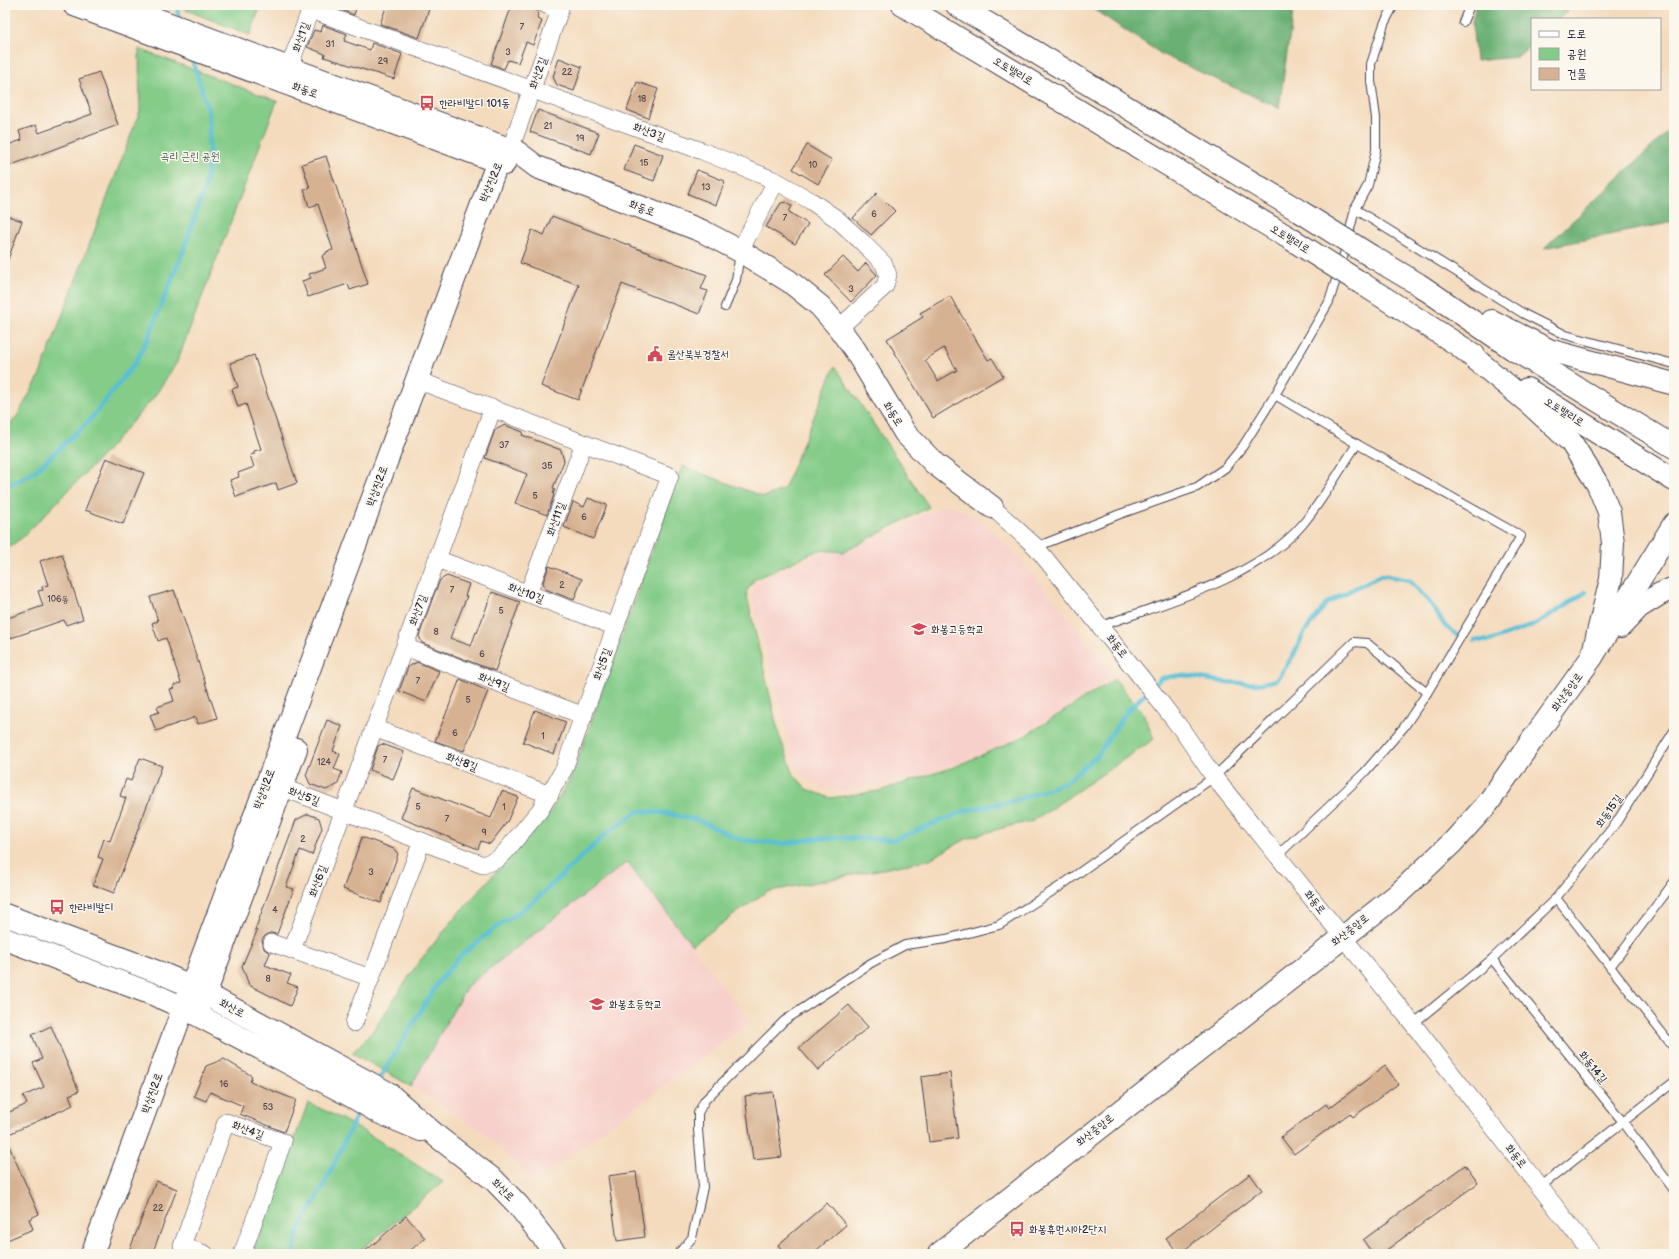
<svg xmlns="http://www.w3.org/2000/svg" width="1679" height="1259" font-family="'Balsamiq Sans','Poor Story',sans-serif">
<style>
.built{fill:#f7d0cb}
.green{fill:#84cc88;stroke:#537762}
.forest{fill:#6bb074;stroke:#466958}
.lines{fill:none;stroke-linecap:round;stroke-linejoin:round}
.stream{stroke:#59bfd6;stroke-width:4.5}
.building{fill:#d7b292;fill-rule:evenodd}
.lane-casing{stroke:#423e4f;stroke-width:10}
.street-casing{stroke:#423e4f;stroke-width:18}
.secondary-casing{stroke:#423e4f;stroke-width:24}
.highway-casing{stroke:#423e4f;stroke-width:24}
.lane{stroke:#fff;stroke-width:8}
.street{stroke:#fff;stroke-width:17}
.secondary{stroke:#fff;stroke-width:22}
.highway{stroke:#fff;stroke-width:22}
.highway-bridge-casing{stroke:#423e4f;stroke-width:24;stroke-linecap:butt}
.highway-bridge{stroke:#fff;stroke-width:22}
.labels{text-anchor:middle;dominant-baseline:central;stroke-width:3;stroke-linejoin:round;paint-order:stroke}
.number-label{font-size:9px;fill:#4f4651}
.street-label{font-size:11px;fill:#22223b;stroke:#fbf7ec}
.poi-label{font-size:11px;fill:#22223b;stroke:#fbf7ec;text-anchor:start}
.park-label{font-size:11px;fill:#445e56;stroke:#fbf7ec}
</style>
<rect width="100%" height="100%" fill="#fbf7ec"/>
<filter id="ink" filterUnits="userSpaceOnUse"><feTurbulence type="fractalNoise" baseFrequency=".025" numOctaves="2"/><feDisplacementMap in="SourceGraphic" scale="8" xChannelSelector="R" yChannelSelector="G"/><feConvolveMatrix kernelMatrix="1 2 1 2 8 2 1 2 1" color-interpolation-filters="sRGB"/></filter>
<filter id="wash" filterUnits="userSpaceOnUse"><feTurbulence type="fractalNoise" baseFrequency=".012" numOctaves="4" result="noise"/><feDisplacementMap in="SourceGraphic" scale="16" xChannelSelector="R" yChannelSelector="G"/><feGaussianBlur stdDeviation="0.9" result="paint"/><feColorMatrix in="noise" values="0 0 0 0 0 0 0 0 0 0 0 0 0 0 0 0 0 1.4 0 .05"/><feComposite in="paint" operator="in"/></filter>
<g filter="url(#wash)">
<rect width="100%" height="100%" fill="#f4dbbe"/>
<g class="built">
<polygon points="944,506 952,506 966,511 980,520 1005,543 1021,560 1115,675 1066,708 1026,732 996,747 962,761 917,777 881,785 836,791 820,787 807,779 801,773 793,755 752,597 754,585 758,581 821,553 844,552"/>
<polygon points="627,862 750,1022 535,1181 481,1131 460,1116 411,1086 467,986"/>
</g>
<g class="green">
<polygon points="186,5 261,5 250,35 186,10"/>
<polygon points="139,49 277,101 177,362 154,397 101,457 23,537 5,550 5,431 17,416 39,377 140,111"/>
<polygon points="835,366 929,507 844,552 819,550 755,579 746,592 779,735 794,775 807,789 830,798 879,791 954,767 1023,737 1115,679 1143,713 1154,739 1033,821 1009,826 968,838 928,860 766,892 692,945 627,862 467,986 411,1086 352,1053 373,1031 418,963 458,914 549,814 571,777 578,759 682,466 764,497 784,489"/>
<path d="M308,1103C356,1123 399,1154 443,1182L356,1254H252Z"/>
</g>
<g class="forest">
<polygon points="1087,5 1294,5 1279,108 1163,55"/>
<polygon points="1476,5 1574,5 1559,19 1532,19 1532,44 1517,57 1476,61 1472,22"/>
<polygon points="1674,126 1674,222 1544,248"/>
</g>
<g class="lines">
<g class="stream">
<polyline points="176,5 180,21"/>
<polyline points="5,488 35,471 90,420 135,363 148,338 184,249 205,187 209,163 209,113 191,56"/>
<polyline points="1475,640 1490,641 1536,624 1586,592"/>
<polyline points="1152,686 1161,678 1183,675 1224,682 1258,684 1277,680 1294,654 1304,633 1327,603 1359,586 1382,575 1409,580 1431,604 1445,626 1458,636"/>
<polyline points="378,1081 439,981 460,956 494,929 533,902 605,835 638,811 665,813 700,821 741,840 784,844 812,839 847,838 893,840 968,810 1018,800 1066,782 1097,756 1126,712 1147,692"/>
<polyline points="293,1254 300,1228 322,1189 354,1121 361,1108"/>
</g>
</g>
<g id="blocks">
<g class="building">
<polygon points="329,5 357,5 354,15"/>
<polygon points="387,5 425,5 424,8 429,9 419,38 380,24"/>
<polygon points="512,5 521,5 538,11 537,19 542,21 533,45 526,42 518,63 508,60 504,69 491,64"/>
<polygon points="323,25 347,34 344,41 370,50 372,43 402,54 394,79 324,57 325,54 307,47 314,30 321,32"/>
<polygon points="559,58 582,67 574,91 557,85 553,77"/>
<polygon points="99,72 118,125 9,166 5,155 5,146 22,140 19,131 36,125 39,133 92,114 79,79"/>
<polygon points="637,82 658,89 648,118 627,110"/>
<polygon points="538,110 599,133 591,154 530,132"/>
<polygon points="634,144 663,155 654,181 624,170"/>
<polygon points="807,145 832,160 818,184 793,169"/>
<polygon points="326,156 368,284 350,290 348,284 308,297 302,281 311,278 309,274 326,268 322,256 326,254 326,252 333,250 318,204 309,207 304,189 310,188 302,164"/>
<polygon points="697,170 725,181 716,205 688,194"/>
<polygon points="877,193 895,211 871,235 853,218"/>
<polygon points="786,202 792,206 789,212 808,224 795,244 766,227 781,203"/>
<polygon points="5,215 22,221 6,265 5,265"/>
<polygon points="552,216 707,275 701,289 708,291 699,314 622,284 578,400 541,386 579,285 520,263 532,230 544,235"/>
<polygon points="843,257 858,272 866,263 877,275 851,302 825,275"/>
<path d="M950,296L988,360L992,358L1003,376L933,418L887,339L923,317L920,313ZM944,348L957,370L938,381L925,360Z"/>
<polygon points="254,355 297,483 278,490 276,483 236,497 230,480 239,477 238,473 254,467 250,455 254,454 254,451 261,449 246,404 238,407 232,389 238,387 230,363"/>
<polygon points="505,425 523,432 522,435 561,450 564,461 553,488 555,489 553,494 554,495 547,515 515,503 527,474 485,458 495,430"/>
<polygon points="106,458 144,473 123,524 85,510"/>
<polygon points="588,498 607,505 593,539 564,527 573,502 584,507"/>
<polygon points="62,554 83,619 66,625 64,620 5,640 5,619 43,606 38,591 43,590 42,587 48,585 40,561"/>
<polygon points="549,566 582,579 574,600 545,589 543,582"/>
<polygon points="447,576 469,584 465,596 467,596 450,638 471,646 476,632 477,633 492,592 520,602 495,671 422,643 419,636 433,597 440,580"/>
<polygon points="174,590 217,718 198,724 196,717 156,731 150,715 159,712 157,707 174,701 170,689 174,688 174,685 181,683 166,638 158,641 152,623 158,621 150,597"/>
<polygon points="417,662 439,671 426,702 399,691 408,667"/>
<polygon points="460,679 488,691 464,751 435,741"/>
<polygon points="535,710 566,722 554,754 523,742"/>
<polygon points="327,720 342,726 333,751 340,754 334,769 342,772 337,785 326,790 310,784 306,775"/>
<polygon points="382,744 404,752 393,779 370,770 378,746"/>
<polygon points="140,758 162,766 114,893 93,885 103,859 98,857 104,839 110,841 126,798 120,796 126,779 131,781"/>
<polygon points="413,788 491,818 502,791 518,797 507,822 490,844 481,841 478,849 401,818"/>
<polygon points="308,814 319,818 322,828 312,855 300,850 286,887 294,889 277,934 270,933 265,936 262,940 264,949 270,953 265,965 291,975 287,983 298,987 290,1006 249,985 242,966 257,931 255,930 296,820"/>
<polygon points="362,837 394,849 398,854 381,903 343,889"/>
<polygon points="849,1005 868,1027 818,1070 799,1048"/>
<polygon points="51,1026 79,1091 69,1095 73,1105 9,1134 5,1125 5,1114 27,1104 23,1096 44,1087 33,1063 42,1059 32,1035"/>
<polygon points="224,1059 252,1076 250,1082 296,1100 284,1132 240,1114 243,1106 210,1092 206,1101 194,1096 206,1066"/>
<polygon points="1385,1066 1398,1084 1353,1117 1350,1113 1294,1154 1281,1137 1326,1104 1329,1108"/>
<polygon points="950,1073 958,1138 929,1142 921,1077"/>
<polygon points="773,1092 782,1157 753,1160 745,1096"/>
<polygon points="5,1137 39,1214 29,1219 33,1229 5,1241"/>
<polygon points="1465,1165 1478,1183 1381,1254 1373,1254 1363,1240"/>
<polygon points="636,1172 645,1237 617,1241 608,1176"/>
<polygon points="1250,1174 1262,1190 1179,1254 1166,1238"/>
<polygon points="156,1181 177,1189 152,1254 128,1254"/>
<polygon points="827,1203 846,1225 812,1254 785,1254 778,1245"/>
<polygon points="406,1216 425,1238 406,1254 362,1254"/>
</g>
</g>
</g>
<g filter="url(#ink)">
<use href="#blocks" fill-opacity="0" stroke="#423e4f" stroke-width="1"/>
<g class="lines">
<g class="lane-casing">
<g id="lane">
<polyline points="1463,22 1470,5"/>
<polyline points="1355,209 1524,314 1566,335 1674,364"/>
<polyline points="725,307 736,280 740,252"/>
<polyline points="1275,395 1357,444 1521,536 1427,693 1404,727 1364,773 1278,855"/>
<polyline points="1036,547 1120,514 1197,487 1225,468 1243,446 1275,395 1329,302 1344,254 1355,209 1368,185 1376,150 1376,118 1371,81 1371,64 1384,24 1394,5"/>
<path d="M1101,626C1167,602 1255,579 1302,525C1323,500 1339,471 1357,444"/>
<polyline points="1556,898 1674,1048"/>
<polyline points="1492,959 1623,1122 1674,1190"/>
<polyline points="1610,967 1674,882"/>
<polyline points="1413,1024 1492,959 1556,898 1616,823 1674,731"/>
<polyline points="1540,1187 1674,1082"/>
<polyline points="678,1254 692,1238 703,1187 698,1130 698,1113 705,1100 784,1021 871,963 905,945 946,939 999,925 1059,887 1214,777 1354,642 1367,643 1427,693"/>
</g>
</g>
<g class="street-casing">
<g id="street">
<polyline points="311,10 702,151 776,181 811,201 837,219 861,241 884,264 888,275 885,286 839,328"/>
<polyline points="289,68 312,5"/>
<polyline points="510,150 560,10 546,5"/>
<polyline points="740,251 776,181"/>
<polyline points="992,507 1036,547 1144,681 1182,730 1214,777 1413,1024 1592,1254"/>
<polyline points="437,559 616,627"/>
<polyline points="528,594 584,443"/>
<polyline points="405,647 584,716"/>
<polyline points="374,728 550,795"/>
<polyline points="271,783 483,865 498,859 506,851 540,810 564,769 670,476 417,380"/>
<polyline points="272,943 371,978"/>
<polyline points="292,950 493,408"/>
<polyline points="354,1023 422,841"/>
<polyline points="205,1254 182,1246 226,1122 283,1142 242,1254"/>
</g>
</g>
<g class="secondary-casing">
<g id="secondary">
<polyline points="74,5 504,164"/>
<polyline points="118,5 517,152 537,167 702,231 740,251 789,281 820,306 839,328 855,350 905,433 935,464 992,507"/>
<polyline points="5,915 163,974 191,986 388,1093 439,1138 494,1180 518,1205 556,1254"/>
<polyline points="5,939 155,995 184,1008 351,1096 378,1112 421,1130"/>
<polyline points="203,1000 296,749"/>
<polyline points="92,1254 498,161 510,150"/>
<polyline points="939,1254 1397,895 1453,842 1488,803 1533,739"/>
</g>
</g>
<g class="highway-casing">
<g id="highway">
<polyline points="903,5 1291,239"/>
<polyline points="957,5 1301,212"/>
<polyline points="1371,256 1418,284 1513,349 1674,447"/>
<polyline points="1361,283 1474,355"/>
<polyline points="1492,321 1549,350 1674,384"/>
<polyline points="1462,348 1530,404 1571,442 1598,485 1609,512 1613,543 1611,579 1592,657"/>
<polyline points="1527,389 1674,480"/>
<polyline points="1620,627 1639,607 1660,594 1674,588"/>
<polyline points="1533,739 1592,657 1674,524"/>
</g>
</g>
<use href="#lane" class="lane"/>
<use href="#street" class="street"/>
<use href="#secondary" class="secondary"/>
<use href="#highway" class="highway"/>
<g class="highway-bridge-casing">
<g id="highway-bridge">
<polyline points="1301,212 1371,256"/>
<polyline points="1291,239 1361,283"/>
</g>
</g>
<use href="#highway-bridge" class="highway-bridge"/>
</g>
</g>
<defs>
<g id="bus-bare" transform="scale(1.2)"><path d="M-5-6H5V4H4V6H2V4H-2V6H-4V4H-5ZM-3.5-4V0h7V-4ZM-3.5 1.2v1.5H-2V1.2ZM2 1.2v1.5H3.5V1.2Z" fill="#d1495b" stroke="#fbf7ec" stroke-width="2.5" paint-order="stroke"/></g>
<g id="civic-bare" transform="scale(1.2)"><path d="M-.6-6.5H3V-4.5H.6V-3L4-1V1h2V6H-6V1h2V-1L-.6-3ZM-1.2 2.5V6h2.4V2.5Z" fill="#d1495b" stroke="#fbf7ec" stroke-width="2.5" paint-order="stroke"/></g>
<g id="school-bare" transform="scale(1.2)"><path d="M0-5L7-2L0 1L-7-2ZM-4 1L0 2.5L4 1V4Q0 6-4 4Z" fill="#d1495b" stroke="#fbf7ec" stroke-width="2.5" paint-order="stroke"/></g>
</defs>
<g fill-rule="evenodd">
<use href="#bus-bare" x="427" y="103"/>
<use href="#civic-bare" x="655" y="354"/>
<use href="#school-bare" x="919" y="629"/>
<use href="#bus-bare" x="57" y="907"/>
<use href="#school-bare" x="597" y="1004"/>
<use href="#bus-bare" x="1017" y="1229"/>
</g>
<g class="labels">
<g class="number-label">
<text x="522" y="27">7</text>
<text x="330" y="44">31</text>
<text x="508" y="52">3</text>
<text x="383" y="61">29</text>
<text x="567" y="72">22</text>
<text x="642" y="99">18</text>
<text x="548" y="126">21</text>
<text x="580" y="138">19</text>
<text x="644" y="163">15</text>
<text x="813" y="165">10</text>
<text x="706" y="187">13</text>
<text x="874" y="214">6</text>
<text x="785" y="218">7</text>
<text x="851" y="289">3</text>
<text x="504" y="445">37</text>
<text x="547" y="466">35</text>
<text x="535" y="496">5</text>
<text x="584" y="517">6</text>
<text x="562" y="585">2</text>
<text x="452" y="590">7</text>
<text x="58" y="599">106동</text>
<text x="501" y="611">5</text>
<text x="436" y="632">8</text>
<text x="482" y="654">6</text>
<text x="418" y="681">7</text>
<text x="468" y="700">5</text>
<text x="455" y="733">6</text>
<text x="543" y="736">1</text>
<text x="385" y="760">7</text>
<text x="324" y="762">124</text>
<text x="418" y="807">5</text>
<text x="504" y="807">1</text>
<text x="447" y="819">7</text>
<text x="484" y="832">9</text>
<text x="303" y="839">2</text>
<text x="371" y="872">3</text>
<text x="275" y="910">4</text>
<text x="268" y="979">8</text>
<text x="224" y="1084">16</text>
<text x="268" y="1107">53</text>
<text x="158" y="1208">22</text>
</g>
<g class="street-label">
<text transform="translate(301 37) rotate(-70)">화산1길</text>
<text transform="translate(1013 71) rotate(31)">오토밸리로</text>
<text transform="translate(538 73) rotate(-70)">화산2길</text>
<text transform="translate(305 90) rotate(20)">화동로</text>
<text transform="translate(649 132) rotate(20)">화산3길</text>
<text transform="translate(491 182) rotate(-67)">박상진2로</text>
<text transform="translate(642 208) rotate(21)">화동로</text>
<text transform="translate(1290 239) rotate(32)">오토밸리로</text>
<text transform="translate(1564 412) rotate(32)">오토밸리로</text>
<text transform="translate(893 414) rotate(58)">화동로</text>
<text transform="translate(377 486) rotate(-70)">박상진2로</text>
<text transform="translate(556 519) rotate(-70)">화산11길</text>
<text transform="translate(526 593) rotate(21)">화산10길</text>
<text transform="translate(418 610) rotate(-70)">화산7길</text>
<text transform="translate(1117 646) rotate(51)">화동로</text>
<text transform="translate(602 664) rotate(-70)">화산5길</text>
<text transform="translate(494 682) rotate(21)">화산9길</text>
<text transform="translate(1567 692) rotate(-54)">화산중앙로</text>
<text transform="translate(462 762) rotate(21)">화산8길</text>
<text transform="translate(264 789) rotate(-69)">박상진2로</text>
<text transform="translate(304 796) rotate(21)">화산5길</text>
<text transform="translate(1609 811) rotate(-55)">화동15길</text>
<text transform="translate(318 881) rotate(-70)">화산6길</text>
<text transform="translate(1315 902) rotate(52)">화동로</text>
<text transform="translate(1350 930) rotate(-38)">화산중앙로</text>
<text transform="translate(232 1008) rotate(28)">화산로</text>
<text transform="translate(1593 1067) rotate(51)">화동14길</text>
<text transform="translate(152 1093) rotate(-70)">박상진2로</text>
<text transform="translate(248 1130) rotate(20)">화산4길</text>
<text transform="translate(1095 1130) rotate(-38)">화산중앙로</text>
<text transform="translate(1516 1156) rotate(52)">화동로</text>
<text transform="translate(503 1190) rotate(45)">화산로</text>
</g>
<g class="poi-label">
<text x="439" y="103">한라비발디 101동</text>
<text x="667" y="354">울산북부경찰서</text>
<text x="931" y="629">화봉고등학교</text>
<text x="69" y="907">한라비발디</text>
<text x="609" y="1004">화봉초등학교</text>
<text x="1029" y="1229">화봉휴먼시아2단지</text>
</g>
<g class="park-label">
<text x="190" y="156">곡리 근린 공원</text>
</g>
</g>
<rect width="1679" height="1259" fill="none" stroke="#fbf7ec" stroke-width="20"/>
<rect x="1531" y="18" width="130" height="72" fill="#fbf7ec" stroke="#a4a2a5"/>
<rect x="1539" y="31" width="20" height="6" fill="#ffffff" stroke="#a4a2a5"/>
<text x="1567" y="38" font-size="12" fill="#22223b">도로</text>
<rect x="1539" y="48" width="20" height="12" fill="#84cc88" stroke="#a4a2a5"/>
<text x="1567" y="58" font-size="12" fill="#22223b">공원</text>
<rect x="1539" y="68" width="20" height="12" fill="#d7b292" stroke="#a4a2a5"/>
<text x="1567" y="78" font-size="12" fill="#22223b">건물</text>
</svg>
